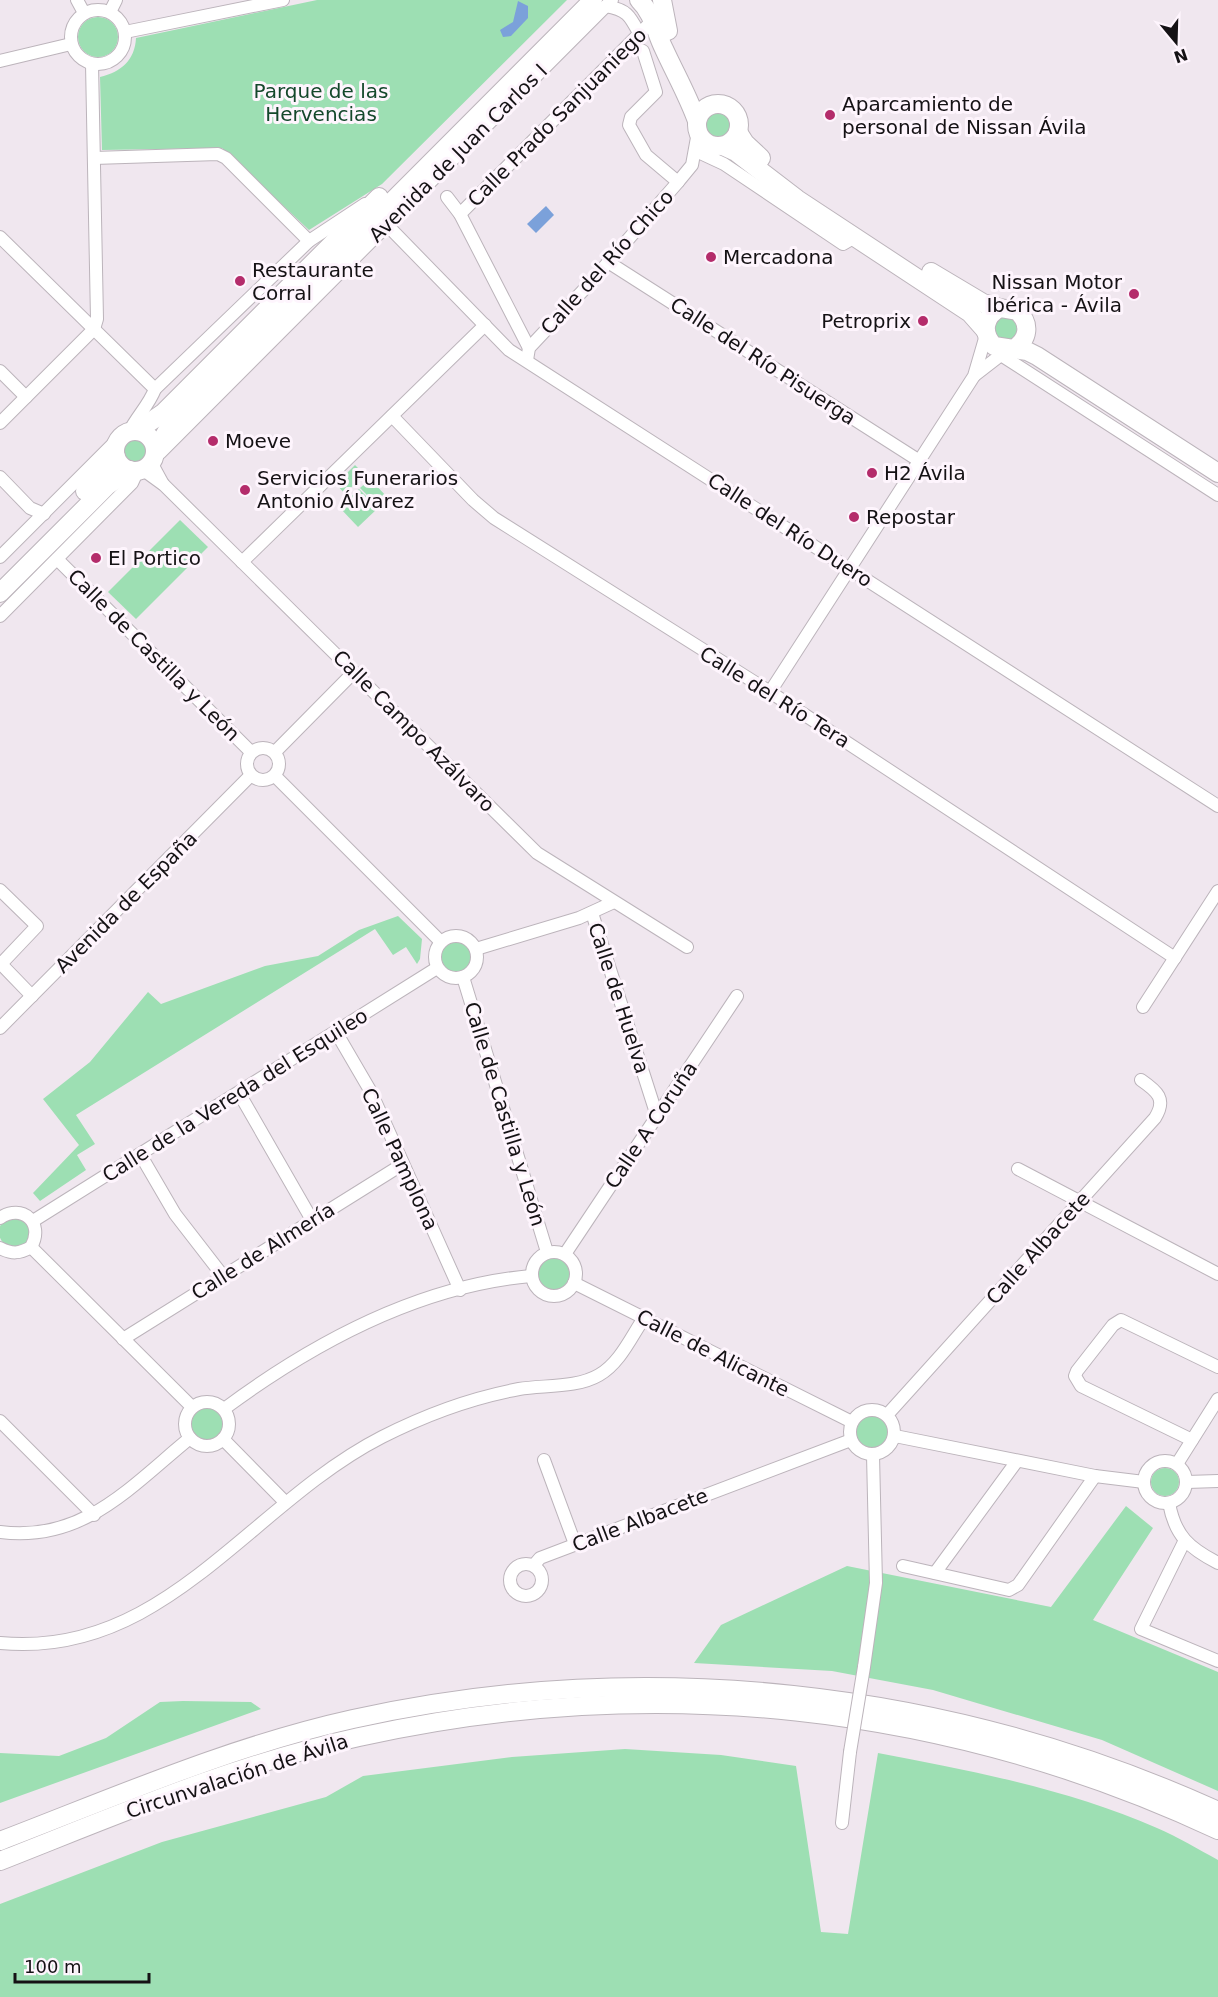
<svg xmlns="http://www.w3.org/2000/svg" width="1218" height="1997" font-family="'DejaVu Sans',sans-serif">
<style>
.green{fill:#9ddfb3}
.water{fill:#7ba1da}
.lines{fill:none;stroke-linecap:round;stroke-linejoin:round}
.minor-casing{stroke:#bcb4bb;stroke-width:14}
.highway-casing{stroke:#bcb4bb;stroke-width:20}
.minor{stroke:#fff;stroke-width:12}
.highway{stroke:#fff;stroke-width:18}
.minor-bridge-casing{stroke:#bcb4bb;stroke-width:14;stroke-linecap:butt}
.minor-bridge{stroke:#fff;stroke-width:12}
.poi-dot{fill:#b42c6b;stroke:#fef5fd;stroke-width:2}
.labels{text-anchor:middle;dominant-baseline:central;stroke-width:6;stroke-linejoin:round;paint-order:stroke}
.park-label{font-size:20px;fill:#14482b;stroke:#fef5fd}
.poi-label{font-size:20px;fill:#151215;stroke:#fef5fd;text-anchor:start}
.street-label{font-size:20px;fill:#151215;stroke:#fef5fd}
</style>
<rect width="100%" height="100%" fill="#f0e7ef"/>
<g class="green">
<path d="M317,0H567L382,184L309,230L222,148L102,150L100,77C121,72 135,60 136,38Z"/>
<circle cx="98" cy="37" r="20"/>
<circle cx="718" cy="125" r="13"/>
<polygon points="1001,316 1014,318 1019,330 1012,341 999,341 992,326"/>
<circle cx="135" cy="450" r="12"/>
<polygon points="355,465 364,474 345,494 336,484"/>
<polygon points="370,479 388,498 379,507 360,488"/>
<polygon points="359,489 378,508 358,527 340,508"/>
<polygon points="180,520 208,547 136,619 108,592"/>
<polygon points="398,916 422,939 420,959 417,964 406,947 393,955 375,929 76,1115 95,1144 77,1155 86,1170 40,1201 33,1193 79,1145 43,1099 90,1062 148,992 161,1004 265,966 318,956 359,930"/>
<circle cx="456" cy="956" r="16"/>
<circle cx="15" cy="1232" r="16"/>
<circle cx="554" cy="1273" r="17"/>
<circle cx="207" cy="1424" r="17"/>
<circle cx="872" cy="1432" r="17"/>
<circle cx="1165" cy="1482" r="14"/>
<polygon points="1126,1506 1153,1528 1093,1620 1218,1672 1218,1791 1102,1740 933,1690 832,1671 694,1663 721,1625 847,1566 1051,1607"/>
<polygon points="183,1701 251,1702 261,1709 0,1803 0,1753 59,1756 106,1738 160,1702"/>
<path d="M625,1749L721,1755L796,1766L821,1932L848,1934L878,1753C972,1771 1068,1789 1157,1828C1178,1837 1198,1849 1218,1860V1997H0V1904L162,1842L326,1797L363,1776L512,1757Z"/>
</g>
<g class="water">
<polygon points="518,1 528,6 528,18 511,36 503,37 500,30 513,22"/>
<polygon points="546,206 554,215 536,233 527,224"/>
</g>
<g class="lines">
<g class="minor-casing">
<g id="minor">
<polyline points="77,0 84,13"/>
<path d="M606,6C628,10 630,16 640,35"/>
<circle cx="98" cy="37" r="27"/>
<polyline points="110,12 116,0"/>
<polyline points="125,32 283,0"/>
<polyline points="629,46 643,51 656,92 631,117 629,125 646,155 678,182"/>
<polyline points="0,61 71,44"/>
<polyline points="696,151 724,164 843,244 855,237"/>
<polyline points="94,158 218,154 226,158 309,241"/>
<polyline points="447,197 460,214 529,348"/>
<polyline points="460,214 654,19"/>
<polyline points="386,224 509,350 1218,806"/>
<polyline points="0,237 155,389"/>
<polyline points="608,262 918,460"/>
<polyline points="994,346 1001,355 1218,495"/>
<polyline points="527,360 529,348 592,281 678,182 692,165 698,132"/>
<polyline points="0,371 26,397"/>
<polyline points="975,375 1006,351"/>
<polyline points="392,416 473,500 494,518 770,692 1175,958"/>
<polyline points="0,423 94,329 97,319 92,64"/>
<path d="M129,432C137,416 149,405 155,389L309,241L365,204"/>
<polyline points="160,453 612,0"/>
<polyline points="151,462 163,484"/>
<polyline points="142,469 164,485 537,853 687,947"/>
<polyline points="0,477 30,508 44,514"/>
<polyline points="0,557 119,438"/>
<polyline points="57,559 251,752"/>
<polyline points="242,562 485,325"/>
<polyline points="0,616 132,483 138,470"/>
<polyline points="770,692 974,376 986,335"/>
<circle cx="263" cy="764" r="16"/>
<polyline points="275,752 354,672"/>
<polyline points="275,776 440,941"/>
<polyline points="0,890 37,926 0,965"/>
<polyline points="592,913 657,1116"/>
<circle cx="456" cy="957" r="21"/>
<polyline points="476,949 579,918 614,902"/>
<polyline points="1,964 32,996"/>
<polyline points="463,977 547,1252"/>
<polyline points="1143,1007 1218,891"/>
<polyline points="0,1028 251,775"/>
<polyline points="336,1032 371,1092 460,1290"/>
<polyline points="239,1093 312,1220"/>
<polyline points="140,1154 175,1214 223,1276"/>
<polyline points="1018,1169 1218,1274"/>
<path d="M0,1218C22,1203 45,1223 31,1247C19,1254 12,1254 0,1248"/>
<polyline points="33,1221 437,968"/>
<polyline points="31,1247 192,1407"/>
<circle cx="554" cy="1274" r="22"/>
<polyline points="565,1254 737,996"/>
<polyline points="574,1283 852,1422"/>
<polyline points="123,1339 403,1164"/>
<circle cx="207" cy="1424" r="22"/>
<path d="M224,1409C313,1343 418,1286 531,1276"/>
<circle cx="872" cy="1432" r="22"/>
<path d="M887,1415L1155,1118C1167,1099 1157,1091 1141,1080"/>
<polyline points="0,1421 94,1515"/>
<polyline points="895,1436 1095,1476 1144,1482"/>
<polyline points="223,1439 285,1502"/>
<polyline points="1192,1440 1081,1386 1075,1376 1077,1371 1113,1325 1121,1320 1218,1367"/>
<polyline points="544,1460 575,1544"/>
<circle cx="1165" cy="1482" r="21"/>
<polyline points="1177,1464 1218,1399"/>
<polyline points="1187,1482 1218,1481"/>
<path d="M1169,1503C1175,1536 1189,1548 1218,1563"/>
<path d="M0,1532C83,1543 131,1486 190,1438"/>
<polyline points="1184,1542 1141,1629 1218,1661"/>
<circle cx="526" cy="1580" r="16"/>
<polyline points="534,1565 540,1558 851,1440"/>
<polyline points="903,1566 1009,1590 1018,1585 1095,1476"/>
<polyline points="935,1573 1017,1461"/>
<path d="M0,1643C164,1659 249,1505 382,1437C425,1415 471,1398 519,1389C544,1385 577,1388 599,1375C620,1363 631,1337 644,1318"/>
<polyline points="864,1667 876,1583 873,1455"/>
<polyline points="842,1823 850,1752"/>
</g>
</g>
<g class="highway-casing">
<g id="highway">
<path d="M639,0C654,15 655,31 664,49C675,73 688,96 697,121"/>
<polyline points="662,0 668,31"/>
<circle cx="718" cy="125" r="21"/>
<polyline points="738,132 745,143 761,158"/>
<polyline points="723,146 736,152 797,199 970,313 985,330"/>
<polyline points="931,272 983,303 1000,308"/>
<path d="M1013,349C1029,340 1031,323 1017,311L1000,308C984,316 981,333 994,346L1027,351L1037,356L1218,473"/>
<polyline points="137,431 163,413 379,197"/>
<circle cx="135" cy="451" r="20"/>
<polyline points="155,452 172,422 593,0"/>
<polyline points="85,491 116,457"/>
<polyline points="0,593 108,485 130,470"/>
<path d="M0,1841C115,1797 231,1746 353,1719C643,1655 948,1688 1218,1811"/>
<path d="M0,1861C117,1815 235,1764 359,1737C652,1672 946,1703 1218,1830"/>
</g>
</g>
<use href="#minor" class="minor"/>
<use href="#highway" class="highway"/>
<g class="minor-bridge-casing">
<polyline id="minor-bridge" points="850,1752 864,1667"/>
</g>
<use href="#minor-bridge" class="minor-bridge"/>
</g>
<g class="poi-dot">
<circle cx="830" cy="115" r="6"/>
<circle cx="711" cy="257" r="6"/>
<circle cx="240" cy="281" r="6"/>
<circle cx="1134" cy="294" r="6"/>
<circle cx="923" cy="321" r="6"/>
<circle cx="213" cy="441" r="6"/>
<circle cx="872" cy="473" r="6"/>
<circle cx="245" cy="490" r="6"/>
<circle cx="854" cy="517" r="6"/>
<circle cx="96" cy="558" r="6"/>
</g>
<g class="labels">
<g class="park-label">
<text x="321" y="91">Parque de las<tspan x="321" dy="23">Hervencias</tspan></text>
</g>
<g class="poi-label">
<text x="842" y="104">Aparcamiento de<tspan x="842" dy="23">personal de Nissan Ávila</tspan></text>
<text x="723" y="257">Mercadona</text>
<text x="252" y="270">Restaurante<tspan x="252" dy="23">Corral</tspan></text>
<text x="1122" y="282" text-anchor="end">Nissan Motor<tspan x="1122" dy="23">Ibérica - Ávila</tspan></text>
<text x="911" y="321" text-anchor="end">Petroprix</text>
<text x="225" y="441">Moeve</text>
<text x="884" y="473">H2 Ávila</text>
<text x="257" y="478">Servicios Funerarios<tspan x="257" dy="23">Antonio Álvarez</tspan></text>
<text x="866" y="517">Repostar</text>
<text x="108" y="558">El Portico</text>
</g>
<g class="street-label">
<text transform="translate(557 117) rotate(-45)">Calle Prado Sanjuaniego</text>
<text transform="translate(458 153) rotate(-45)">Avenida de Juan Carlos I</text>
<text transform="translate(607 262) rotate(-48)">Calle del Río Chico</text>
<text transform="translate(763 361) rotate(33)">Calle del Río Pisuerga</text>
<text transform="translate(790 530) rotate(33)">Calle del Río Duero</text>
<text transform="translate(154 655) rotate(45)">Calle de Castilla y León</text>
<text transform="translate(775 697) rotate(32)">Calle del Río Tera</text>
<text transform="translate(414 731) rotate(45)">Calle Campo Azálvaro</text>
<text transform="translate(126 902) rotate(-45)">Avenida de España</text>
<text transform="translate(619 998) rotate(72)">Calle de Huelva</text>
<text transform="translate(235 1095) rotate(-32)">Calle de la Vereda del Esquileo</text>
<text transform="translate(505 1114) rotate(73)">Calle de Castilla y León</text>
<text transform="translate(651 1125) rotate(-56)">Calle A Coruña</text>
<text transform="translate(400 1159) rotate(65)">Calle Pamplona</text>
<text transform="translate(1038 1248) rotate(-48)">Calle Albacete</text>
<text transform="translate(263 1251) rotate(-32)">Calle de Almería</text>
<text transform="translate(713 1353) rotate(27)">Calle de Alicante</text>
<text transform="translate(640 1520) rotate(-21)">Calle Albacete</text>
<text transform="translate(237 1776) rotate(-18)">Circunvalación de Ávila</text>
</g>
</g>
<g transform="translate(1176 42) rotate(161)" stroke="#fef5fd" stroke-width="4.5" paint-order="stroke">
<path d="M0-4.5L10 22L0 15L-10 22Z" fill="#151215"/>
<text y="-9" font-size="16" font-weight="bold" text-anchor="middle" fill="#151215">N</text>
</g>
<path d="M15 1973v9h134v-9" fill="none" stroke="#151215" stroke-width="3"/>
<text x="24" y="1973" font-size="18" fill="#151215" stroke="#fef5fd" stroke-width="4.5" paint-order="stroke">100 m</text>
</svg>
